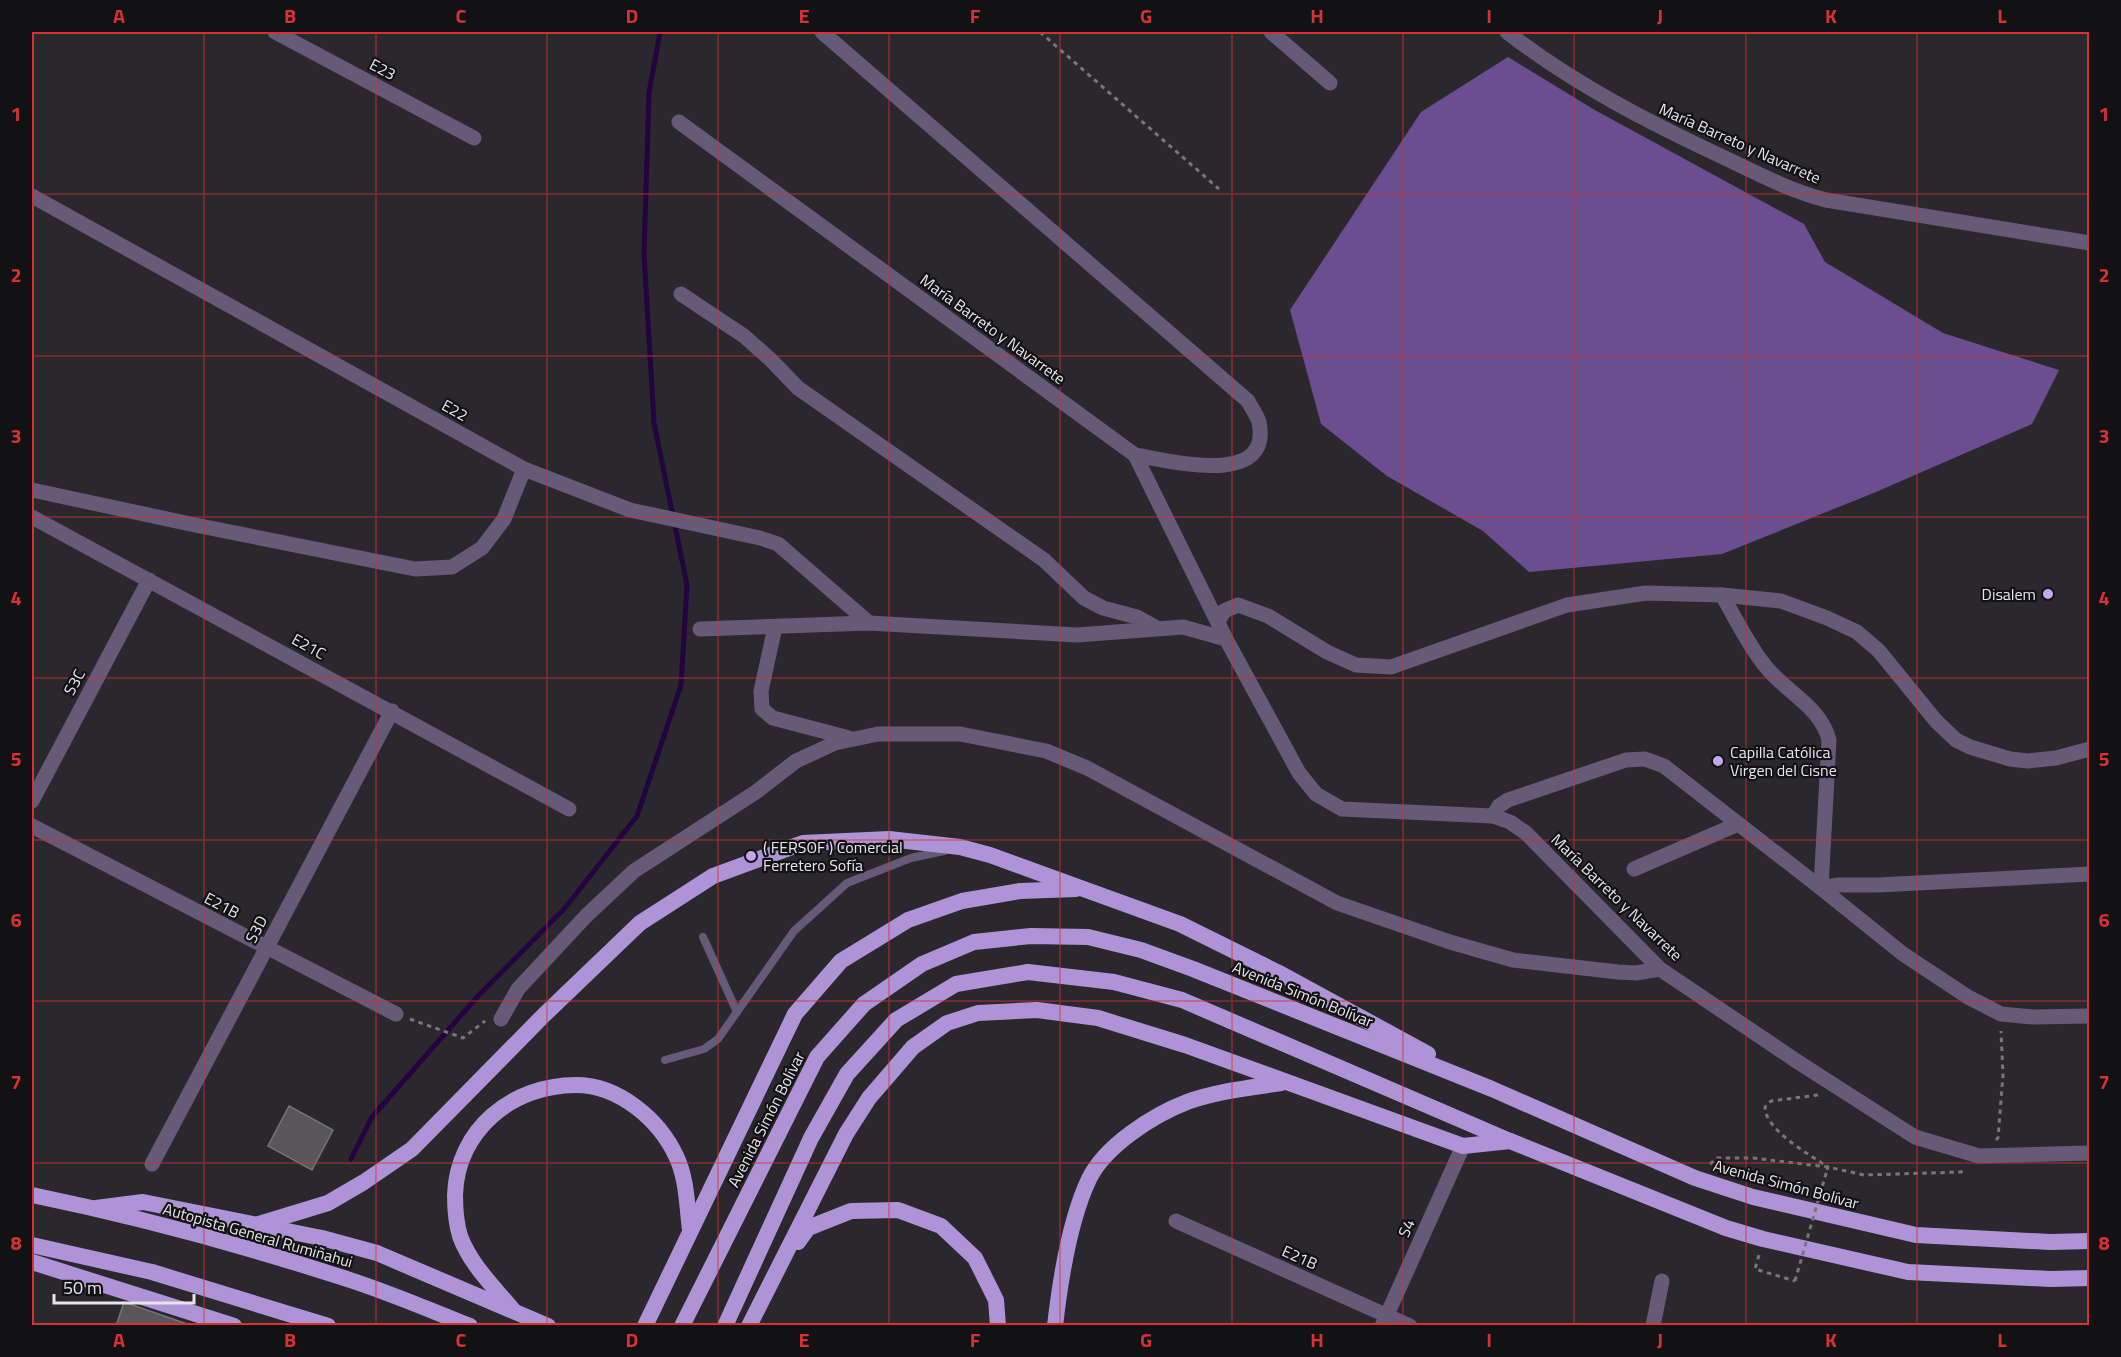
<svg xmlns="http://www.w3.org/2000/svg" width="2121" height="1357" font-family="'Titillium Web',sans-serif">
<style>
.forest{fill:#6a4e90}
.lines{fill:none;stroke-linecap:round;stroke-linejoin:round}
.stream{stroke:#240341;stroke-width:5}
.building{fill:#58565b;stroke:#747378;stroke-width:1.5}
.path{stroke:#78767a;stroke-width:3;stroke-dasharray:4.5 4.5;stroke-linecap:butt}
.service{stroke:#665a78;stroke-width:8}
.minor{stroke:#665a78;stroke-width:15}
.trunk{stroke:#ae94d6;stroke-width:16}
.path-bridge{stroke:#78767a;stroke-width:3;stroke-dasharray:4.5 4.5;stroke-linecap:butt}
.grid{fill:none;stroke:#d73132;stroke-width:1.5;stroke-opacity:0.55}
.poi-dot{fill:#c4a7f1;stroke:#121113;stroke-width:2}
.labels{text-anchor:middle;dominant-baseline:central;stroke-width:4.5;stroke-linejoin:round;paint-order:stroke}
.street-label{font-size:16px;fill:#e6e5e8;stroke:#121113}
.poi-label{font-size:16px;fill:#e6e5e8;stroke:#121113;text-anchor:start}
.neatline{fill:none;stroke:#d73132;stroke-width:2}
.grid-label{font-size:20px;text-anchor:middle;font-weight:bold;fill:#d73132}
</style>
<rect width="100%" height="100%" fill="#2a282d"/>
<polygon class="forest" points="1508,57 1593,109 1804,224 1825,262 1943,333 2059,370 2032,424 1876,492 1722,554 1529,572 1483,531 1387,476 1321,424 1290,310 1421,112"/>
<g class="lines">
<polyline class="stream" points="351,1159 372,1117 478,996 565,908 637,816 681,685 687,585 654,423 644,254 649,93 660,32"/>
</g>
<g class="building">
<polygon points="289,1106 333,1130 312,1170 268,1146"/>
<polygon points="124,1302 187,1324 186,1326 116,1326"/>
</g>
<g class="lines">
<g class="path">
<polyline points="1040,32 1219,189"/>
<polyline points="410,1019 463,1038 485,1021"/>
<path d="M1818,1095L1771,1101L1765,1107C1765,1130 1810,1155 1828,1167L1827,1170"/>
<polyline points="1996,1140 1998,1138 2003,1075 2001,1031"/>
<polyline points="1710,1164 1717,1158 1753,1158 1828,1167 1864,1175 1961,1172 1965,1169"/>
<polyline points="1759,1255 1755,1269 1795,1281"/>
</g>
<g class="service">
<polyline points="703,937 737,1012"/>
<polyline points="665,1060 704,1049 718,1039 794,931 847,883 911,858 944,851"/>
</g>
<g class="minor">
<polyline points="275,32 474,138"/>
<path d="M822,32L1248,401C1251,407 1257,415 1259,422C1273,489 1167,460 1135,455"/>
<polyline points="1271,32 1330,83"/>
<path d="M1507,32C1574,84 1648,122 1725,158C1758,174 1791,191 1826,200L2090,243"/>
<polyline points="679,122 1135,455 1226,639 1299,773 1316,794 1342,809 1493,816 1510,822 1526,833 1660,969 1798,1062 1915,1137 1979,1156 2090,1153"/>
<polyline points="32,196 524,469 630,510 760,538 778,544 869,623"/>
<polyline points="681,294 744,336 770,359 798,388 1044,560 1084,598 1103,608 1137,617 1157,628"/>
<polyline points="32,490 195,525 415,569 452,567 482,548 504,519 524,469"/>
<polyline points="32,517 569,809"/>
<path d="M1722,595C1736,619 1748,645 1766,667C1786,692 1821,707 1829,740L1821,888L1839,885H1878L2090,874"/>
<polyline points="1218,622 1224,611 1238,605 1268,616 1327,652 1356,665 1391,667 1567,605 1646,593 1722,595 1781,601 1827,618 1857,632 1879,651 1936,721 1956,740 1970,747 2010,759 2028,761 2056,758 2090,749"/>
<polyline points="775,627 761,691 762,709 773,718 849,738"/>
<polyline points="700,629 869,623 1077,635 1183,627 1226,639"/>
<polyline points="32,801 149,580"/>
<polyline points="1493,816 1499,806 1508,800 1626,760 1645,759 1664,766 1821,888 1903,954 1968,997 2001,1014 2033,1017 2090,1016"/>
<polyline points="32,826 396,1014"/>
<polyline points="1634,869 1738,824"/>
<polyline points="501,1019 518,989 586,916 634,871 756,792 796,761 835,743 878,734 960,734 1046,751 1087,768 1337,903 1450,942 1513,960 1618,972 1636,973 1660,969"/>
<polyline points="152,1164 392,711"/>
<polyline points="1176,1221 1410,1326"/>
<polyline points="1382,1326 1463,1146"/>
<polyline points="1653,1326 1662,1281"/>
</g>
<g class="trunk">
<path d="M32,1195C139,1217 246,1246 350,1280C390,1293 430,1310 470,1326"/>
<polyline points="96,1208 143,1202 322,1238 377,1253 548,1326"/>
<polyline points="259,1224 328,1203 364,1182 412,1149 544,1015 640,923 713,876 803,843 889,839 960,847 990,855 1180,924 1281,974 1428,1054"/>
<polyline points="798,1242 808,1228 851,1211 898,1210 941,1226 975,1258 996,1300 998,1326"/>
<polyline points="32,1245 152,1272 328,1326"/>
<polyline points="32,1262 234,1326"/>
<path d="M513,1310C494,1287 470,1264 460,1236C456,1223 455,1208 455,1195C457,1130 512,1085 576,1085C619,1085 660,1120 677,1158C687,1180 687,1207 690,1230"/>
<polyline points="645,1326 795,1014 841,961 908,920 962,901 1020,891 1076,889"/>
<polyline points="682,1326 817,1057 864,1004 922,964 974,942 1031,936 1088,937 1141,950 1193,969 1492,1089 1695,1178 1753,1197 1916,1235 2050,1242 2090,1241"/>
<polyline points="725,1326 811,1138 847,1074 896,1020 956,984 1028,972 1114,982 1182,1000 1510,1141 1726,1228 1763,1239 1908,1272 2050,1279 2090,1278"/>
<polyline points="749,1326 846,1134 869,1098 913,1047 947,1023 978,1013 1037,1010 1098,1018 1185,1045 1463,1146 1510,1141"/>
<path d="M1055,1326C1060,1282 1070,1219 1089,1179C1105,1146 1153,1115 1187,1102C1217,1091 1250,1088 1281,1083"/>
</g>
<polyline class="path-bridge" points="1795,1281 1827,1170"/>
</g>
<path class="grid" d="M204,32V1326M376,32V1326M547,32V1326M718,32V1326M889,32V1326M1060,32V1326M1232,32V1326M1403,32V1326M1574,32V1326M1746,32V1326M1917,32V1326M32,194H2090M32,356H2090M32,517H2090M32,678H2090M32,840H2090M32,1001H2090M32,1163H2090"/>
<g class="poi-dot">
<circle cx="2048" cy="594" r="6"/>
<circle cx="1718" cy="761" r="6"/>
<circle cx="751" cy="856" r="6"/>
</g>
<g class="labels">
<g class="street-label">
<text transform="translate(383 69) rotate(28)">E23</text>
<text transform="translate(1740 143) rotate(24)">María Barreto y Navarrete</text>
<text transform="translate(993 329) rotate(36)">María Barreto y Navarrete</text>
<text transform="translate(455 410) rotate(29)">E22</text>
<text transform="translate(309 646) rotate(29)">E21C</text>
<text transform="translate(74 682) rotate(-62)">S3C</text>
<text transform="translate(1617 897) rotate(44)">María Barreto y Navarrete</text>
<text transform="translate(222 905) rotate(28)">E21B</text>
<text transform="translate(256 929) rotate(-62)">S3D</text>
<text transform="translate(1303 994) rotate(22)">Avenida Simón Bolívar</text>
<text transform="translate(766 1119) rotate(-63)">Avenida Simón Bolívar</text>
<text transform="translate(1786 1184) rotate(15)">Avenida Simón Bolívar</text>
<text transform="translate(1406 1228) rotate(-66)">S4</text>
<text transform="translate(258 1235) rotate(16)">Autopista General Rumiñahui</text>
<text transform="translate(1300 1257) rotate(24)">E21B</text>
</g>
<g class="poi-label">
<text x="2036" y="594" text-anchor="end">Disalem</text>
<text x="1730" y="752">Capilla Católica<tspan x="1730" dy="18">Virgen del Cisne</tspan></text>
<text x="763" y="847">( FERSOF ) Comercial<tspan x="763" dy="18">Ferretero Sofía</tspan></text>
</g>
</g>
<rect width="2121" height="1357" fill="none" stroke="#121113" stroke-width="66"/>
<path d="M54 1294v9h140v-9" fill="none" stroke="#e6e5e8" stroke-width="3"/>
<text x="63" y="1294" font-size="18" fill="#e6e5e8" stroke="#121113" stroke-width="4.5" paint-order="stroke">50 m</text>
<rect x="33" y="33" width="2055" height="1291" class="neatline"/>
<g class="grid-label">
<text x="119" y="23">A</text>
<text x="290" y="23">B</text>
<text x="461" y="23">C</text>
<text x="632" y="23">D</text>
<text x="804" y="23">E</text>
<text x="975" y="23">F</text>
<text x="1146" y="23">G</text>
<text x="1317" y="23">H</text>
<text x="1489" y="23">I</text>
<text x="1660" y="23">J</text>
<text x="1831" y="23">K</text>
<text x="2002" y="23">L</text>
<text x="16" y="121">1</text>
<text x="2104" y="121">1</text>
<text x="16" y="282">2</text>
<text x="2104" y="282">2</text>
<text x="16" y="443">3</text>
<text x="2104" y="443">3</text>
<text x="16" y="605">4</text>
<text x="2104" y="605">4</text>
<text x="16" y="766">5</text>
<text x="2104" y="766">5</text>
<text x="16" y="927">6</text>
<text x="2104" y="927">6</text>
<text x="16" y="1089">7</text>
<text x="2104" y="1089">7</text>
<text x="16" y="1250">8</text>
<text x="2104" y="1250">8</text>
<text x="119" y="1347">A</text>
<text x="290" y="1347">B</text>
<text x="461" y="1347">C</text>
<text x="632" y="1347">D</text>
<text x="804" y="1347">E</text>
<text x="975" y="1347">F</text>
<text x="1146" y="1347">G</text>
<text x="1317" y="1347">H</text>
<text x="1489" y="1347">I</text>
<text x="1660" y="1347">J</text>
<text x="1831" y="1347">K</text>
<text x="2002" y="1347">L</text>
</g>
</svg>
